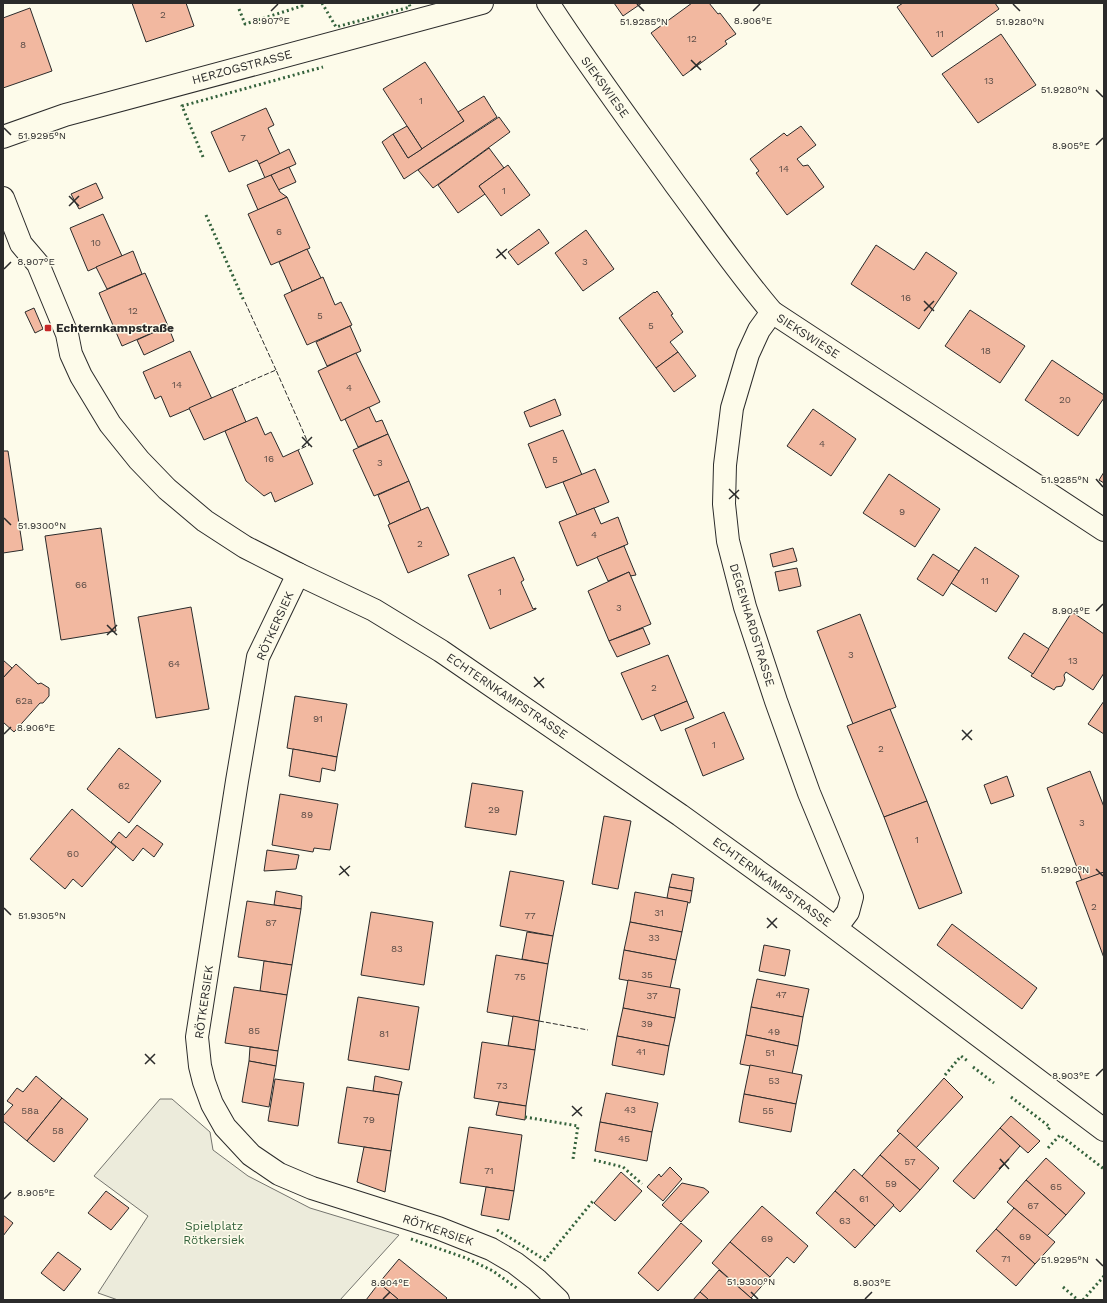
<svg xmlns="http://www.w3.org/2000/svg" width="1107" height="1303" font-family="'Work Sans',sans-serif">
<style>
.green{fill:#ecebdb;stroke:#74746e}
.building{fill:#f2b8a0;stroke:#2b2b2b}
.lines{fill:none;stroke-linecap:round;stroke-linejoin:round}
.street-casing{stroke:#2b2b2b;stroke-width:24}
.street{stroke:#fdfbea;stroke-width:22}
.hedge{stroke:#34623c;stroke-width:3;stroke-dasharray:2 3;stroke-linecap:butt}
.fence{stroke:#2b2b2b;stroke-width:1;stroke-dasharray:5 2;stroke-linecap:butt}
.ticks{fill:none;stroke:#2b2b2b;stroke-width:1.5}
.poi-dot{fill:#c62828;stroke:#fdfbea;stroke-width:1.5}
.labels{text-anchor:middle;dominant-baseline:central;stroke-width:3;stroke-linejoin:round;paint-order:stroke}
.number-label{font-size:10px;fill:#5d4e48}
.street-label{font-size:12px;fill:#2b2b2b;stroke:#fdfbea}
.poi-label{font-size:12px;font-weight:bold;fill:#2b2b2b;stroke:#fdfbea;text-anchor:start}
.park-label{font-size:12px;fill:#34623c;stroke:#fdfbea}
.ticks-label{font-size:10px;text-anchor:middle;fill:#2b2b2b;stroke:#fdfbea;stroke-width:3;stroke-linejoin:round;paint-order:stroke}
</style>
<rect width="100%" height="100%" fill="#fdfbea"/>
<polygon class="green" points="160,1099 172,1099 210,1132 213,1150 248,1176 310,1208 399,1235 340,1300 118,1300 98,1293 148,1216 94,1176"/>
<g class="building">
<polygon points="132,3 186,3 194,26 146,42"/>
<polygon points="614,3 642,3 623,16"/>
<polygon points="692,3 709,3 718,14 720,13 736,34 725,41 727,44 683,76 651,33"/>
<polygon points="903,3 995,3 999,9 932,57 897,7"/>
<polygon points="30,8 52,71 3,88 3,18"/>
<polygon points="1001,34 1036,85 978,123 942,74"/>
<polygon points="425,62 464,121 422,149 383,89"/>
<polygon points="484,96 497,117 404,179 382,142 393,134 408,158 464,121 458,112"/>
<polygon points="266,108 274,125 268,128 280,154 259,164 257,160 229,172 211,132"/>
<polygon points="499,117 510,132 433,188 418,170"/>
<polygon points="407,126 422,149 408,158 393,134"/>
<polygon points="801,126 816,145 797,159 803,166 808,165 824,187 787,215 756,173 759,171 750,159 784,133 787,136"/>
<polygon points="489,148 504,168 479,186 485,194 458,213 438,185"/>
<polygon points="289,149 296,164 265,178 259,164"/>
<polygon points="508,165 530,195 501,216 479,186"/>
<polygon points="289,167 296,182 278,190 271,175"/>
<polygon points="271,175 280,192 287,197 258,210 247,185"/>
<polygon points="96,183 103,198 79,209 71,194"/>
<polygon points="287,197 310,248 271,265 248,214"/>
<polygon points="103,214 122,256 88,271 70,228"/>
<polygon points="539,229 549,243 518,265 508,252"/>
<polygon points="586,230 614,269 583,291 555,253"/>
<polygon points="876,245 914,270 926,252 957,273 919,329 851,284"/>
<polygon points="307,249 321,278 292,291 279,262"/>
<polygon points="133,251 142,274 107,289 96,267"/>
<polygon points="145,273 168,326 122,346 99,293"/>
<polygon points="323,277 335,305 341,302 352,325 307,345 284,295"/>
<polygon points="657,291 673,314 671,315 683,332 670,342 678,352 656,368 619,318 654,292 655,293"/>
<polygon points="34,308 43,329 35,333 25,312"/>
<polygon points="970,310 1025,346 1000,383 945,346"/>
<polygon points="168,326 174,341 144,355 137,340"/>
<polygon points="350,326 361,351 327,366 316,342"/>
<polygon points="190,351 212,399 170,417 161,396 155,399 143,372"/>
<polygon points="678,352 696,376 674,392 656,368"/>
<polygon points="356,353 380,402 341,421 318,371"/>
<polygon points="1052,360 1104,395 1104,398 1078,436 1025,400"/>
<polygon points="232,389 246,422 204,440 189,408"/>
<polygon points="555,399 561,415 530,427 524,412"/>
<polygon points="369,407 376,422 382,420 388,434 358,447 345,419"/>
<polygon points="813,409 856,439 831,476 787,446"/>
<polygon points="257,417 265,435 271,432 283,457 298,450 313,484 275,502 271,492 264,496 246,481 225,431"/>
<polygon points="563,430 582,475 546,488 528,444"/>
<polygon points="388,434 409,481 374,496 353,450"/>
<polygon points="3,451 8,451 23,550 3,553"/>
<polygon points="595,469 609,502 577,515 563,482"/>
<polygon points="1104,472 1104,483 1099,480"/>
<polygon points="889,474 940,509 915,547 863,513"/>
<polygon points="409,481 421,510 390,524 378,495"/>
<polygon points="428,507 449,555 408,573 388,525"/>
<polygon points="594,508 601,524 618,517 628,544 577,566 559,522"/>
<polygon points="101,528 116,631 61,640 45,536"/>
<polygon points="624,546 636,575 630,576 629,572 608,581 597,557"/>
<polygon points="975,547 1019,576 996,612 951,583"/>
<polygon points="793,548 797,561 773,567 770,554"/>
<polygon points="933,554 959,571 943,596 917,579"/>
<polygon points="514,557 524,580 521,582 533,609 536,608 536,609 490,629 468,575"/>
<polygon points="797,568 801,586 779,591 775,572"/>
<polygon points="629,572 651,624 609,641 588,591"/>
<polygon points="191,607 209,709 156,718 138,617"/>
<polygon points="1072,612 1104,634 1104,673 1093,690 1066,672 1064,675 1065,680 1062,686 1056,687 1054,690 1031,676"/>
<polygon points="860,614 896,707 853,724 817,631"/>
<polygon points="643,628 650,644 617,657 609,641"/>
<polygon points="1024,633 1049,649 1033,674 1008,658"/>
<polygon points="668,655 687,701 642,720 621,673"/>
<polygon points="3,660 12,668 3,678"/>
<polygon points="16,664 38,684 41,683 49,688 49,696 43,703 40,703 14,732 3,722 3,678"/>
<polygon points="295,696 347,704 337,757 287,748"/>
<polygon points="687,701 694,718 661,731 654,715"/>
<polygon points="1104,701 1104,734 1088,724"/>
<polygon points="890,709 927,801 884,817 847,726"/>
<polygon points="724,712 744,759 703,776 685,729"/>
<polygon points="119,748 161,781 129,823 87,789"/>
<polygon points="293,749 337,757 335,771 322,768 320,782 289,776"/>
<polygon points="1090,771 1104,807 1104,872 1082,881 1047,788"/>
<polygon points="1007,776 1014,796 991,804 984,785"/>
<polygon points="472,783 523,791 516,835 465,827"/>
<polygon points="280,794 338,804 330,850 314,848 313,852 272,845"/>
<polygon points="927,801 962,893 919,909 884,817"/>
<polygon points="72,809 116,847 82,887 73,879 65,889 30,859"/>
<polygon points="604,816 631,821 618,889 592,884"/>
<polygon points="137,825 163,844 154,857 143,848 133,861 111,842 119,832 126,838"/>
<polygon points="267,850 299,855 296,869 264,871"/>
<polygon points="510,871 564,881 553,936 500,926"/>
<polygon points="1104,872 1104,958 1076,882"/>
<polygon points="672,874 694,878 692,891 669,887"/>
<polygon points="669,887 692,891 690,903 667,898"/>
<polygon points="276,891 302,896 301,909 274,905"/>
<polygon points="635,892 688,902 682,932 630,922"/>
<polygon points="247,901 301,909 292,965 238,957"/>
<polygon points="371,912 433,922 424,985 361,975"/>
<polygon points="630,922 682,932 676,960 624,950"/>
<polygon points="952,924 1037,988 1022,1009 937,945"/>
<polygon points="527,932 553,936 548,964 522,959"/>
<polygon points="764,945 790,950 785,976 759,971"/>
<polygon points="624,950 676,960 670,988 619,979"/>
<polygon points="496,955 548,964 539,1021 487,1012"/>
<polygon points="264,961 292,965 287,995 260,991"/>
<polygon points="757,979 809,989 803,1017 751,1007"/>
<polygon points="628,980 680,989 675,1018 623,1008"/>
<polygon points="234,987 287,995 278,1051 225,1043"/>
<polygon points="358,997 419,1007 409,1070 348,1060"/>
<polygon points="751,1007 803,1017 798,1046 746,1035"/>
<polygon points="623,1008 675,1018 669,1046 617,1036"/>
<polygon points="513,1016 539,1021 535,1050 508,1046"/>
<polygon points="746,1035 798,1046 792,1074 740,1064"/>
<polygon points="617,1036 669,1046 664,1075 612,1065"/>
<polygon points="482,1042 535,1050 526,1106 474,1098"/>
<polygon points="250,1047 278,1051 276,1066 249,1061"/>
<polygon points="249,1061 276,1066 269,1107 242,1102"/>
<polygon points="750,1065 802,1075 796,1104 744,1094"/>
<polygon points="36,1076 62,1098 27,1141 3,1121 3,1116 13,1105 7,1101 17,1088 23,1092"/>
<polygon points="375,1076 402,1082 399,1095 373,1091"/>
<polygon points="944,1078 963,1097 916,1148 897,1131"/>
<polygon points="275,1079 304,1083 298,1126 268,1121"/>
<polygon points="347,1087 399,1095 391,1151 338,1143"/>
<polygon points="606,1093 658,1103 652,1132 600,1122"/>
<polygon points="744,1094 796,1104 791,1132 739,1122"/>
<polygon points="62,1098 88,1119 54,1162 27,1141"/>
<polygon points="499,1102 526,1106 525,1120 496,1115"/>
<polygon points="1011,1116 1040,1141 1028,1153 1000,1128"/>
<polygon points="600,1122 652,1132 647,1161 595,1151"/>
<polygon points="469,1127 522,1135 514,1191 460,1183"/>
<polygon points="1000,1128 1020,1146 974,1199 953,1181"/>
<polygon points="900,1133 939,1168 920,1190 880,1155"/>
<polygon points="364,1147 391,1151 385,1192 357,1182"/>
<polygon points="880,1155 920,1190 900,1212 862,1176"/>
<polygon points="1046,1158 1085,1193 1066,1215 1026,1180"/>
<polygon points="670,1167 682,1179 663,1201 647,1187 659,1174 661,1177"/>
<polygon points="854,1169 894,1205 875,1226 835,1191"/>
<polygon points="621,1172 642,1191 615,1221 594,1203"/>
<polygon points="1026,1180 1066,1215 1047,1236 1007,1202"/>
<polygon points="682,1183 704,1188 709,1192 681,1222 662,1205"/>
<polygon points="486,1187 514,1191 509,1220 481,1215"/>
<polygon points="106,1191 129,1208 111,1230 88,1213"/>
<polygon points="835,1191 875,1226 855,1248 816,1213"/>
<polygon points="762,1206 808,1246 794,1263 787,1257 770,1277 730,1242"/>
<polygon points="1014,1208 1055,1242 1035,1264 996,1229"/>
<polygon points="3,1215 13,1223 3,1236"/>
<polygon points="681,1223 702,1241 658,1291 638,1273"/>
<polygon points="996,1229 1035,1264 1016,1286 976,1251"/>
<polygon points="730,1242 770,1277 751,1298 712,1263"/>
<polygon points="58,1252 81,1269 64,1291 41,1273"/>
<polygon points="399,1259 447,1298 445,1300 399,1300 379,1283"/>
<polygon points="719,1270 751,1298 754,1300 709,1300 700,1292"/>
<polygon points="379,1283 399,1300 366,1300"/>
<polygon points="700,1292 709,1300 693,1300"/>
</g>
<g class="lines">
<g class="street-casing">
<g id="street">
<path d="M548,3C588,65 632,124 675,184C707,227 737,271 772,312L1104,530"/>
<polyline points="3,137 65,115 482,3"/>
<polyline points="3,198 21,244 38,264 67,334 71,354 81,376 110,424 139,460 167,489 205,521 245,547 298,574 374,610 441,651 680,815 806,906 1104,1130"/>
<polyline points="772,312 759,330 748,354 732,408 725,465 724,504 728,541 745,607 776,701 809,793 852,897 848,912 836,928"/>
<polyline points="298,574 258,657 237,781 197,1037 200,1066 204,1082 212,1104 225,1127 251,1155 279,1174 312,1188 438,1228 491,1249 515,1263 537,1280 558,1300"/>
</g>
</g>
<use href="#street" class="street"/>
<g class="hedge">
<polyline points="322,3 336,27 410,7 409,3"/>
<polyline points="239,9 245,24 302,6 301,3"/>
<polyline points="203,157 182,106 323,67"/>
<polyline points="206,215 244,301"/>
<polyline points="973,1067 994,1083"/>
<polyline points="945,1075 961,1056 969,1062"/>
<polyline points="1011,1097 1050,1127 1048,1130"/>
<polyline points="525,1117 578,1126 573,1159"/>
<polyline points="1048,1148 1060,1135 1104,1169"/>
<polyline points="594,1160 623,1167 642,1184"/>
<polyline points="497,1230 520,1244 545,1260 593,1201"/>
<polyline points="411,1239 466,1258 493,1271 518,1289"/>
<polyline points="1063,1287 1078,1300"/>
<polyline points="1083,1300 1104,1276"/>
</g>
<g class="fence">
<polyline points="245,302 276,370"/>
<polyline points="232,389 276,370 309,445 298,450"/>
<polyline points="539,1021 588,1030"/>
</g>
</g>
<path class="ticks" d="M637,4L644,11M1013,4L1020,11M271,11L278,4M753,11L760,4M691,60L701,70M691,70L701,61M1096,90L1103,97M4,128L11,135M1096,145L1103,138M69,196L79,206M69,206L79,196M497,249L506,259M496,258L507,249M4,269L11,262M924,301L934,311M924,311L934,301M302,437L312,447M302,447L312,437M1096,479L1103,487M729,489L739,499M729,499L739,490M4,518L11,525M1096,611L1103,604M107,625L117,635M107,635L117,625M534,677L544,688M534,687L544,678M962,730L972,740M4,734L11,727M962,740L972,730M340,866L349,876M1096,869L1103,876M339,875L350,866M4,908L11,915M767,918L777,928M767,928L777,918M145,1054L155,1064M145,1064L155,1054M1096,1076L1103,1069M572,1106L582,1116M572,1116L582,1107M1000,1159L1009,1169M999,1169L1009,1159M4,1199L11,1192M1096,1259L1103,1266M751,1292L758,1299M383,1299L390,1292M865,1299L872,1292"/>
<rect class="poi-dot" x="44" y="324" width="8" height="8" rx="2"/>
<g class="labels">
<g class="number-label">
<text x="163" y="14">2</text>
<text x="940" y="33">11</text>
<text x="692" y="38">12</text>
<text x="23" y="44">8</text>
<text x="989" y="80">13</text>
<text x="421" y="100">1</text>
<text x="243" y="137">7</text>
<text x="784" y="168">14</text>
<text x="504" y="190">1</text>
<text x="279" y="231">6</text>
<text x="96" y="242">10</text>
<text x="585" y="261">3</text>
<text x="906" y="297">16</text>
<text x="133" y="310">12</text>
<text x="320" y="315">5</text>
<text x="651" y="325">5</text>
<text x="986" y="350">18</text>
<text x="177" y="384">14</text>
<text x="349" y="387">4</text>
<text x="1065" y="399">20</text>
<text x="822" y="443">4</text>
<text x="269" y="458">16</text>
<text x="555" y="459">5</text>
<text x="380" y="462">3</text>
<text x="902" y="511">9</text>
<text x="594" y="534">4</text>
<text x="420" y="543">2</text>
<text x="985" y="580">11</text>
<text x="81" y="584">66</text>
<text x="500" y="591">1</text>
<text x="619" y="607">3</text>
<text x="851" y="654">3</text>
<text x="1073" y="660">13</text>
<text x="174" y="663">64</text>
<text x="654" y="687">2</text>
<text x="24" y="700">62a</text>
<text x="318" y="718">91</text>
<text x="714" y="744">1</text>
<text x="881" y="748">2</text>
<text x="124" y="785">62</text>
<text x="494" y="809">29</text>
<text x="307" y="814">89</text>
<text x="1082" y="822">3</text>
<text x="917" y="839">1</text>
<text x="73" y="853">60</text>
<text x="1094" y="906">2</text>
<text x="659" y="912">31</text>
<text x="530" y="915">77</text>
<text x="271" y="922">87</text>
<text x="654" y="937">33</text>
<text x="397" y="948">83</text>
<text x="647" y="974">35</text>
<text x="520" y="976">75</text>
<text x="781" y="994">47</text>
<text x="652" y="995">37</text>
<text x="647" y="1023">39</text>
<text x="254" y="1030">85</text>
<text x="774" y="1031">49</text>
<text x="384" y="1033">81</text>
<text x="641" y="1051">41</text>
<text x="770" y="1052">51</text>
<text x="774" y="1080">53</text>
<text x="502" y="1085">73</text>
<text x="630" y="1109">43</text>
<text x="30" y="1110">58a</text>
<text x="768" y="1110">55</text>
<text x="369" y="1119">79</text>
<text x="58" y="1130">58</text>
<text x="624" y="1138">45</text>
<text x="910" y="1161">57</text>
<text x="489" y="1170">71</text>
<text x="891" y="1183">59</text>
<text x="1056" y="1186">65</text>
<text x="864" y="1198">61</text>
<text x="1033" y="1205">67</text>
<text x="845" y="1220">63</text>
<text x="1025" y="1236">69</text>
<text x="767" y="1238">69</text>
<text x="1006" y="1258">71</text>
</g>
<g class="street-label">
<text transform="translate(242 67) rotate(-15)">HERZOGSTRASSE</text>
<text transform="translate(605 87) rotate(54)">SIEKSWIESE</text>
<text transform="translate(808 336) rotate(33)">SIEKSWIESE</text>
<text transform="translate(752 625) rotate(73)">DEGENHARDSTRASSE</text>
<text transform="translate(275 626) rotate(-66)">RÖTKERSIEK</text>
<text transform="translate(507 696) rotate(34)">ECHTERNKAMPSTRASSE</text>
<text transform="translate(772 882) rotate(36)">ECHTERNKAMPSTRASSE</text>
<text transform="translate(204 1002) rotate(-82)">RÖTKERSIEK</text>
<text transform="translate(438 1230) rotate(19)">RÖTKERSIEK</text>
</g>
<g class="poi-label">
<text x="56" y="328">Echternkampstraße</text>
</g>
<g class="park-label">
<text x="214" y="1226">Spielplatz<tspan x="214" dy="14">Rötkersiek</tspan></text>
</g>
</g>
<g class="ticks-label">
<text x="271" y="24">8.907°E</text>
<text x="753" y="24">8.906°E</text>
<text x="644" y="25">51.9285°N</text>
<text x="1020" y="25">51.9280°N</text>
<text x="1065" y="93">51.9280°N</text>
<text x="42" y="139">51.9295°N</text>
<text x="1071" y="149">8.905°E</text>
<text x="36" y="265">8.907°E</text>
<text x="1065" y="483">51.9285°N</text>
<text x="42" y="529">51.9300°N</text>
<text x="1071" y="614">8.904°E</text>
<text x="36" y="731">8.906°E</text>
<text x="1065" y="873">51.9290°N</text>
<text x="42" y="919">51.9305°N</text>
<text x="1071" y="1079">8.903°E</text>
<text x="36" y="1196">8.905°E</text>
<text x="1065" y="1263">51.9295°N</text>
<text x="751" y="1285">51.9300°N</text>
<text x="390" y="1286">8.904°E</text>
<text x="872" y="1286">8.903°E</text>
</g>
<rect width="1107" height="1303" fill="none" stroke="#2b2b2b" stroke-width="8"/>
</svg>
